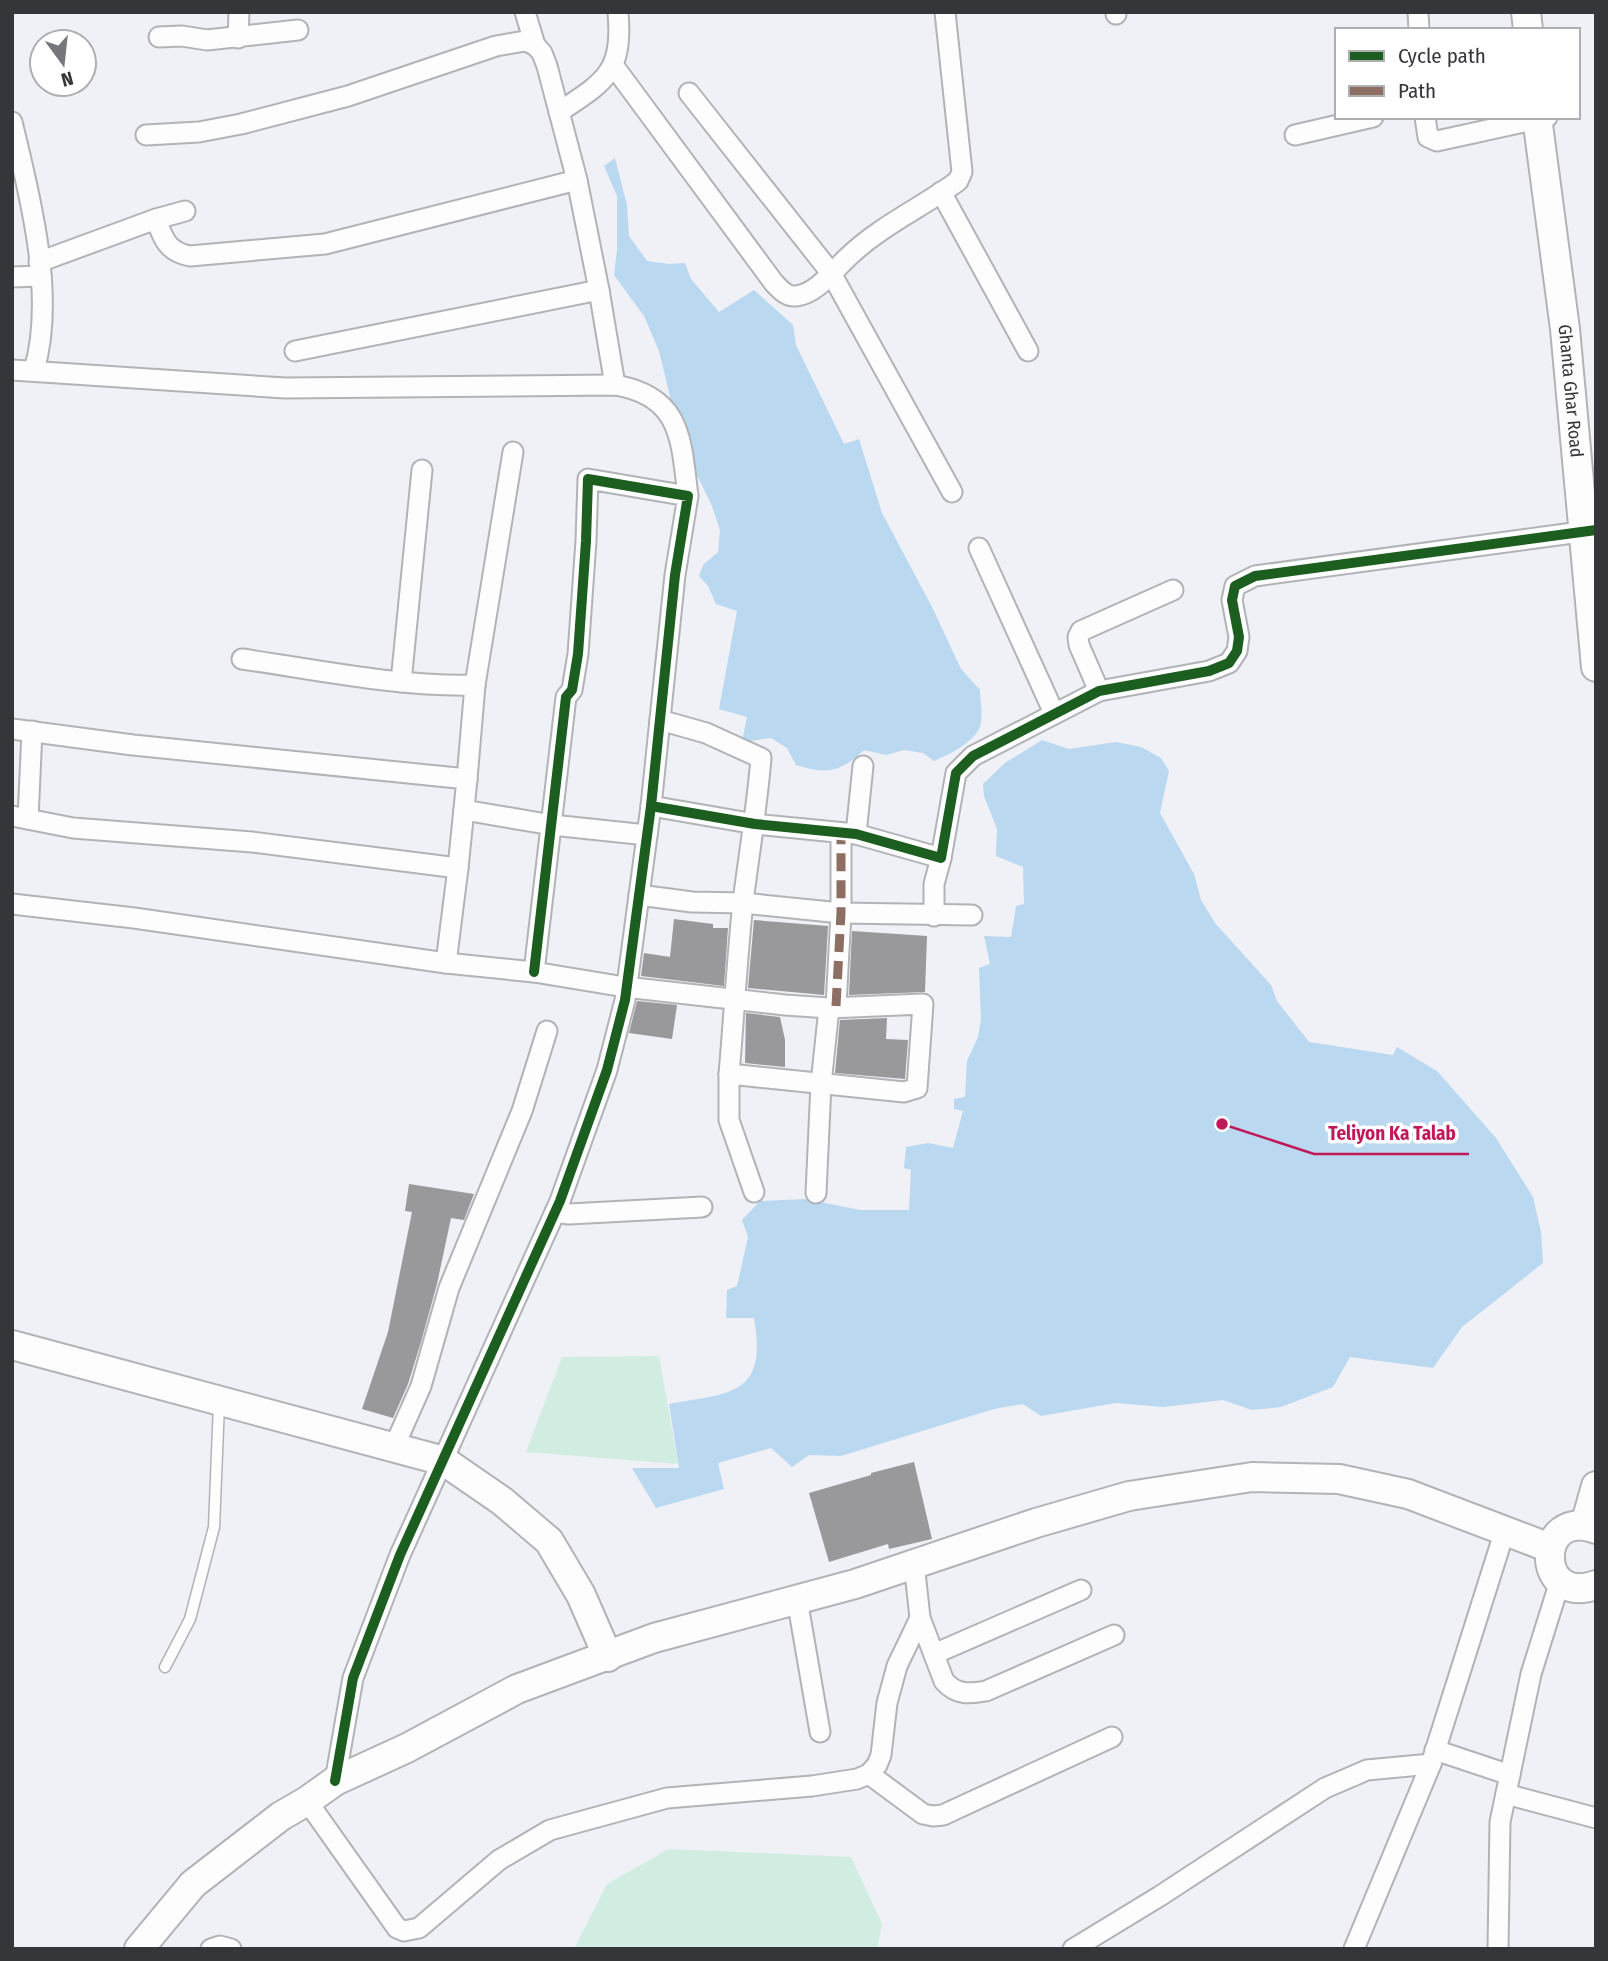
<svg xmlns="http://www.w3.org/2000/svg" width="1608" height="1961" font-family="'Fira Sans Condensed',sans-serif">
<style>
.green{fill:#d1ede2}
.water{fill:#bad8f0}
.building{fill:#99989b}
.lines{fill:none;stroke-linecap:round;stroke-linejoin:round}
.lane-casing{stroke:#b2b3b7;stroke-width:13}
.street-casing{stroke:#b2b3b7;stroke-width:23}
.secondary-casing{stroke:#b2b3b7;stroke-width:32}
.lane{stroke:#fdfdfe;stroke-width:10}
.street{stroke:#fdfdfe;stroke-width:19}
.secondary{stroke:#fdfdfe;stroke-width:28}
.quiet{stroke:#8d6e63;stroke-width:9;stroke-dasharray:18 9;stroke-linecap:butt}
.cycleway-casing{stroke:#fff;stroke-width:15}
.cycleway{stroke:#1b5e20;stroke-width:10}
.labels{text-anchor:middle;dominant-baseline:central;stroke-width:7;stroke-linejoin:round;paint-order:stroke}
.street-label{font-size:18px;fill:#35363a;stroke:#fff}
.leader{fill:none;stroke:#c2185b;stroke-width:2.5}
.callout-dot{fill:#c2185b;stroke:#fff;stroke-width:2.5}
.callout-label{font-size:19px;text-anchor:middle;font-weight:bold;fill:#c2185b;stroke:#fff;stroke-width:7;stroke-linejoin:round;paint-order:stroke}
</style>
<rect width="100%" height="100%" fill="#eff1f6"/>
<g class="green">
<polygon points="659,1356 678,1464 526,1452 562,1357"/>
<polygon points="669,1849 851,1857 882,1924 877,1949 574,1949 607,1884"/>
</g>
<g class="water">
<path d="M615,158L627,205L629,236L647,261L669,264L685,263L691,279L719,312L754,290L793,325L796,345L844,444L859,439L882,513L932,607L961,669L980,690C980,701 984,718 979,729C971,744 948,755 934,761L923,753L904,750L886,755L864,750C841,772 826,775 796,765L787,748L771,738L742,742L747,717L719,709L737,611L716,604L708,586L699,576L703,565L718,552L720,530L712,506L693,467L676,421L659,351L644,316L614,275L617,250V196L604,166Z"/>
<path d="M1042,740L1069,749L1116,742L1141,747L1161,758L1169,771L1160,813L1194,874L1201,900L1215,923L1271,985L1277,1001L1309,1042L1393,1055L1397,1047L1437,1071L1496,1138L1533,1197L1541,1232L1543,1263L1462,1327L1433,1368L1350,1357L1333,1387L1281,1407L1252,1410L1223,1400L1163,1407L1116,1403L1041,1416L1023,1404L994,1409L841,1456L809,1455L792,1467L771,1448L718,1463L724,1489L656,1508L632,1468H679L669,1404C730,1393 768,1396 754,1318H726L727,1290L737,1286L748,1237L742,1220L760,1201L806,1199L860,1210H909L911,1170L904,1168L906,1147L928,1143L953,1148L963,1111L954,1109V1099L965,1097L967,1061L978,1037L981,1019L979,968L990,964L984,936L1011,937L1016,906L1024,904L1023,867L996,856L997,829L984,796L983,784L1005,763Z"/>
</g>
<g class="building">
<polygon points="674,919 713,924 713,928 728,928 724,986 641,976 644,953 670,957"/>
<polygon points="754,920 828,926 824,995 748,988"/>
<polygon points="852,931 927,936 925,992 849,995"/>
<polygon points="637,1001 677,1005 672,1039 629,1033"/>
<polygon points="746,1013 780,1017 785,1040 785,1067 745,1063"/>
<polygon points="887,1018 886,1039 908,1040 905,1079 835,1073 840,1020"/>
<polygon points="409,1184 474,1194 464,1220 451,1218 437,1284 421,1342 408,1384 393,1418 362,1409 388,1332 412,1212 405,1211"/>
<polygon points="914,1462 932,1539 889,1549 888,1544 829,1562 809,1493 871,1475 871,1473"/>
</g>
<g class="lines">
<g class="lane-casing">
<polyline id="lane" points="165,1667 190,1619 214,1527 219,1404"/>
</g>
<g class="street-casing">
<g id="street">
<polyline points="525,12 535,45"/>
<polyline points="1116,12 1116,14"/>
<polyline points="1418,12 1419,30"/>
<polyline points="159,37 182,36 207,40 298,30"/>
<polyline points="238,38 239,12"/>
<path d="M613,65L774,283C780,289 786,297 796,296C816,294 834,270 847,258C880,226 921,208 958,181L962,172L945,12"/>
<polyline points="689,93 831,273 952,492"/>
<path d="M559,112C606,81 623,72 618,12"/>
<polyline points="1425,117 1428,137 1437,141 1547,117"/>
<path d="M12,122C30,195 56,297 34,370"/>
<polyline points="146,135 199,132 241,124 348,96 496,46 525,41 535,45 542,53 547,66 577,180 599,290 615,385"/>
<polyline points="1295,135 1373,117"/>
<polyline points="941,192 1028,351"/>
<path d="M156,219C163,239 168,252 190,256L325,244L577,180"/>
<polyline points="39,262 156,219 185,211"/>
<polyline points="12,277 41,276"/>
<polyline points="295,351 599,290"/>
<path d="M12,370L285,388L615,385C682,396 681,440 688,496"/>
<polyline points="979,548 1054,713"/>
<path d="M242,659C319,670 398,687 475,685L467,779"/>
<polyline points="401,682 422,470"/>
<polyline points="475,685 513,452"/>
<polyline points="1099,691 1079,645 1078,637 1081,631 1173,590"/>
<polyline points="12,729 133,745 467,779 458,868 446,963"/>
<polyline points="464,810 552,825 647,835"/>
<polyline points="12,816 73,828 252,842 458,868"/>
<polyline points="28,819 32,731"/>
<polyline points="856,834 863,766"/>
<polyline points="639,895 692,902 743,903 841,913 972,915"/>
<path d="M12,904L134,918L446,963L534,972L625,987L785,1005L829,1008L923,1004L917,1088L904,1092L729,1074C734,1017 737,959 743,902C749,854 757,807 761,758L706,733L660,720"/>
<polyline points="934,916 934,884 941,858"/>
<polyline points="534,972 566,697 572,690 578,654 586,541 588,479 688,496 675,575 651,806 755,824 856,834 941,858 956,773 973,756 1099,691 1209,671 1229,663 1237,651 1239,637 1232,600 1235,586 1255,576 1595,530"/>
<polyline points="836,1006 841,913 841,835"/>
<polyline points="729,1074 729,1120 754,1192"/>
<polyline points="816,1193 821,1084 829,1008"/>
<polyline points="555,1212 569,1214 702,1207"/>
<polyline points="394,1447 421,1386 449,1288 522,1111 547,1031"/>
<polyline points="797,1599 820,1732"/>
<path d="M920,1618L944,1681C956,1695 969,1694 986,1691L1114,1635"/>
<polyline points="934,1654 1081,1590"/>
<polyline points="1435,1750 1510,1775"/>
<polyline points="869,1774 923,1814 933,1816 943,1815 1112,1737"/>
<polyline points="335,1781 353,1678 400,1555 560,1201 607,1070 625,1000 651,806"/>
<polyline points="1506,1794 1596,1818"/>
<polyline points="307,1801 397,1928 404,1931 419,1928 499,1860 550,1830 667,1798 812,1786 857,1779 869,1774 877,1765 881,1755 887,1703 897,1666 920,1618 914,1563"/>
<polyline points="211,1949 220,1946 231,1949"/>
<polyline points="1073,1949 1160,1896 1325,1788 1367,1770 1431,1764 1505,1530"/>
<polyline points="1354,1949 1431,1764"/>
<polyline points="1498,1949 1500,1822 1531,1674 1560,1581"/>
</g>
</g>
<g class="secondary-casing">
<g id="secondary">
<polyline points="1526,12 1528,30"/>
<path id="s1" d="M1537,117L1565,329L1596,667"/>
<polyline points="12,1345 444,1461 502,1501 549,1541 581,1595 608,1657"/>
<polyline points="1585,1525 1596,1486"/>
<path d="M1596,1529C1535,1506 1534,1607 1596,1585"/>
<polyline points="139,1949 193,1884 281,1816 307,1801 335,1781 407,1748 517,1689 654,1638 855,1584 1036,1523 1129,1496 1252,1477 1339,1479 1408,1494 1550,1548"/>
</g>
</g>
<use href="#lane" class="lane"/>
<use href="#street" class="street"/>
<use href="#secondary" class="secondary"/>
<polyline class="quiet" points="836,1006 841,913 841,835"/>
<g class="cycleway-casing">
<g id="cycleway">
<polyline points="534,972 566,697 572,690 578,654 586,541 588,479 688,496 675,575 651,806 755,824 856,834 941,858 956,773 973,756 1099,691 1209,671 1229,663 1237,651 1239,637 1232,600 1235,586 1255,576 1596,530"/>
<polyline points="335,1781 353,1678 400,1555 560,1201 607,1070 625,1000 651,806"/>
</g>
</g>
<use href="#cycleway" class="cycleway"/>
</g>
<g class="labels">
<g class="street-label">
<text stroke="none"><textPath href="#s1" startOffset="276">Ghanta Ghar Road</textPath></text>
</g>
</g>
<path class="leader" d="M1222 1124L1314 1154H1469"/>
<circle class="callout-dot" cx="1222" cy="1124" r="7"/>
<g class="callout-label">
<text x="1392" y="1140">Teliyon Ka Talab</text>
</g>
<rect width="1608" height="1961" fill="none" stroke="#35363a" stroke-width="28"/>
<rect x="1335" y="28" width="245" height="91" fill="#ffffff" stroke="#aeafb0" stroke-width="2"/>
<rect x="1349" y="51" width="35" height="10" fill="#1b5e20" stroke="#aeafb0" stroke-width="2"/>
<text x="1398" y="63" font-size="21" fill="#35363a">Cycle path</text>
<rect x="1349" y="86" width="35" height="10" fill="#8d6e63" stroke="#aeafb0" stroke-width="2"/>
<text x="1398" y="98" font-size="21" fill="#35363a">Path</text>
<g transform="translate(63 63) rotate(165)"><circle r="33" fill="#ffffff" stroke="#aeafb0" stroke-width="2"/>
<path d="M0-5L12 26L0 18L-12 26Z" fill="#76777c"/>
<text y="-10" font-size="19" font-weight="bold" text-anchor="middle" fill="#35363a">N</text>
</g>
</svg>
